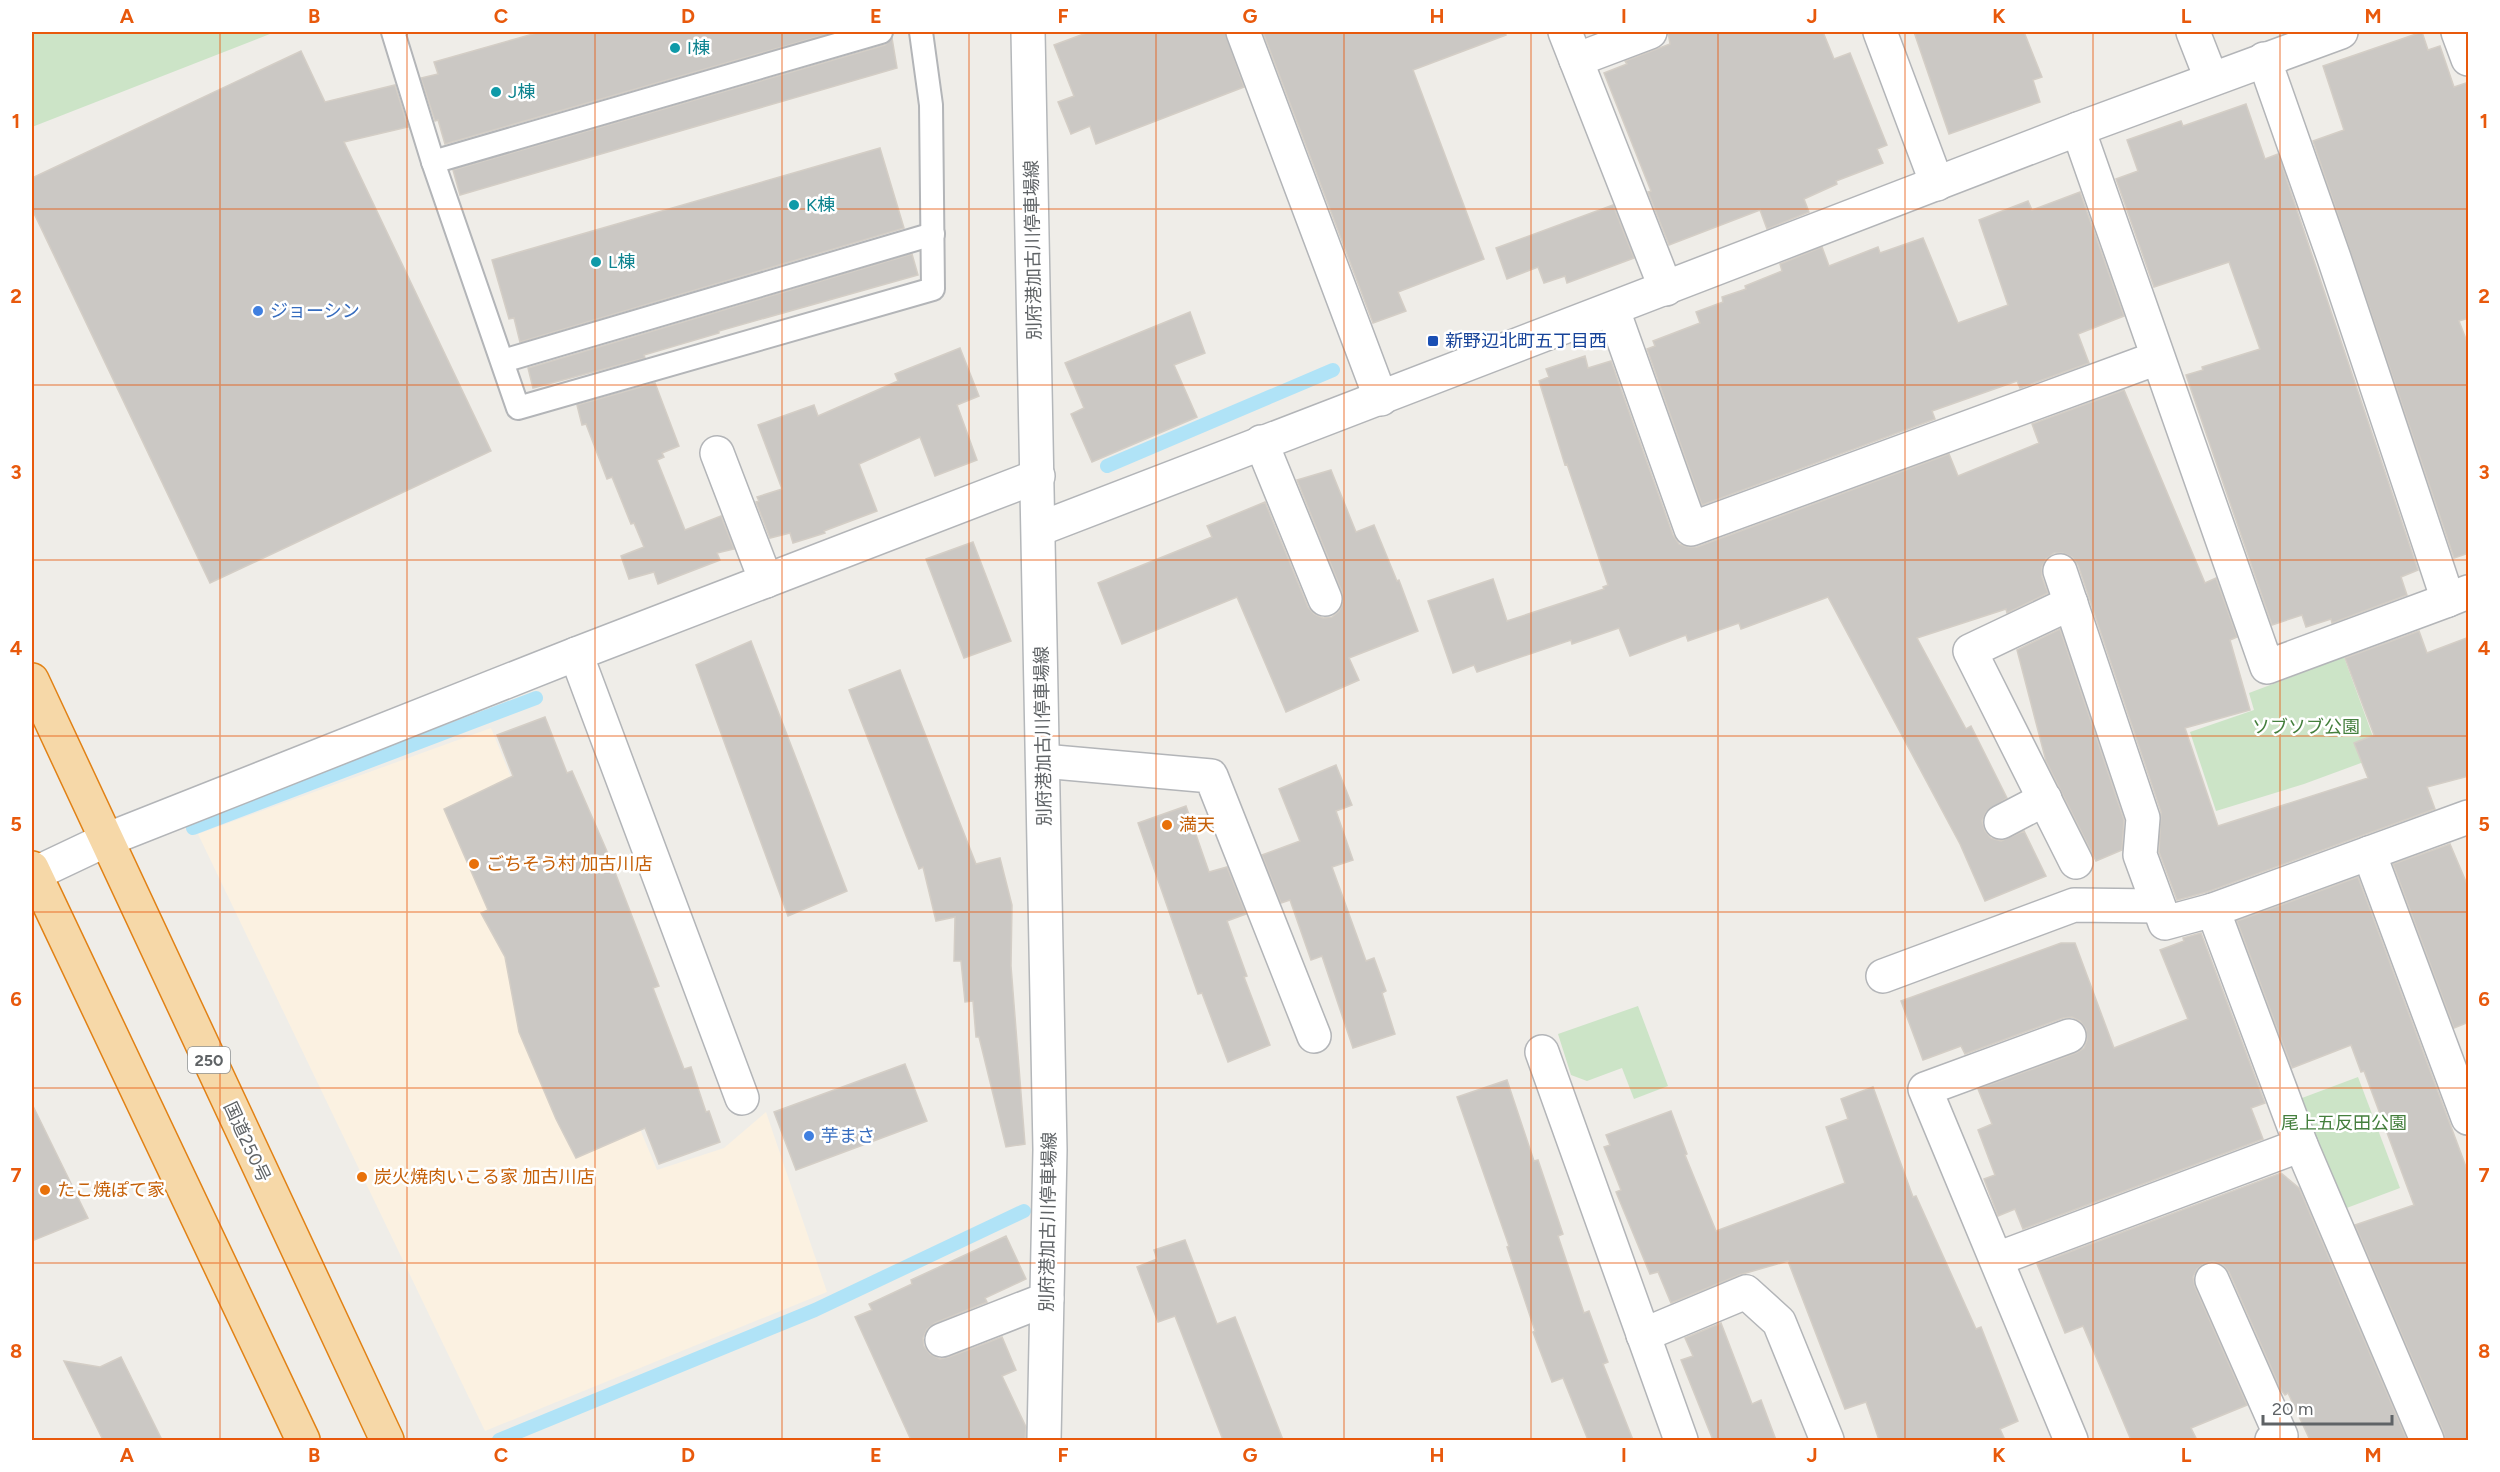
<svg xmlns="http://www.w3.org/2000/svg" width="2500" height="1472" font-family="Figtree,'Noto Sans JP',sans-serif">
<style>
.commercial{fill:#fbf1e1}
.green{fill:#cce4c7}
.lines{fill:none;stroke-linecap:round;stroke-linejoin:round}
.stream{stroke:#b0e3f7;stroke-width:14}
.building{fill:#cbc8c4;stroke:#d4cec6;stroke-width:1.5}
.service-casing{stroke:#b3b5b8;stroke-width:26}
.minor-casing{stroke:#b3b5b8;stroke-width:36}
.secondary-casing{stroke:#b4b7ba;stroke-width:36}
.trunk-casing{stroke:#e18216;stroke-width:36}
.service{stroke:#fff;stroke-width:22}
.minor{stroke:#fff;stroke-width:33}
.secondary{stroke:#fff;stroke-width:33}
.trunk{stroke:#f6d8a8;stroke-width:33}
.grid{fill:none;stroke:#e8590c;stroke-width:1.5;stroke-opacity:0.55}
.culture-dot{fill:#0f9aa8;stroke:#fff;stroke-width:2}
.shop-dot{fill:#3f7fe0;stroke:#fff;stroke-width:2}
.transit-dot{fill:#1a4fb4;stroke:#fff;stroke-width:2}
.food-dot{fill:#e8710a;stroke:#fff;stroke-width:2}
.labels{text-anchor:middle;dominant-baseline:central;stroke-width:5;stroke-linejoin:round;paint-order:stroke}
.shield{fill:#fff;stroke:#8f9294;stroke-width:1.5}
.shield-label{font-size:16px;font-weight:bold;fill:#5f6366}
.culture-label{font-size:18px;fill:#0d838f;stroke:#fff;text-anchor:start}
.street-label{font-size:18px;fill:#5f6366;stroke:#fff}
.shop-label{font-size:18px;fill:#366cbe;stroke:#fff;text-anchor:start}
.transit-label{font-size:18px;fill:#164399;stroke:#fff;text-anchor:start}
.park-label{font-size:18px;fill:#447f3d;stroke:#fff}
.food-label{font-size:18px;fill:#c56008;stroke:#fff;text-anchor:start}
.neatline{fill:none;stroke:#e8590c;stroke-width:2}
.grid-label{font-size:20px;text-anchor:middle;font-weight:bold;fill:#e8590c}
</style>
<rect width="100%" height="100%" fill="#efede8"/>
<polygon class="commercial" points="491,728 562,902 642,1134 657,1170 724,1148 766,1112 827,1292 485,1431 198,834"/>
<g class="green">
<polygon points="32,32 275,32 32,127"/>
<polygon points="2344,657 2380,756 2304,784 2216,811 2190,732 2254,710 2249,693"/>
<polygon points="1638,1006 1668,1086 1634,1099 1622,1068 1587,1081 1571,1075 1558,1034"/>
<polygon points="2358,1077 2400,1188 2344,1209 2302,1098"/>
</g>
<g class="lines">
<g class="stream">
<polyline points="1107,466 1333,370"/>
<polyline points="193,828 536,698"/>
<polyline points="499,1440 815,1310 1024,1211"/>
</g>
</g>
<g class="building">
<polygon points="540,32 834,32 445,144 438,120 435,121 421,78 438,74 434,62"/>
<polygon points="1089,32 1225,32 1244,87 1096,144 1090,126 1071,134 1058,102 1074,96 1054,45"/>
<polygon points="1263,32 1505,32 1506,35 1413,70 1484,259 1398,292 1406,311 1373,323"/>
<polygon points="1668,32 1823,32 1834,59 1850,53 1887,145 1877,149 1883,163 1836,181 1837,184 1804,199 1809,212 1767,229 1760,210 1669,245 1648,192 1651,191 1604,73 1627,64 1625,61 1670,44"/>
<polygon points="1914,32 2024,32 2042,77 2033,80 2040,102 1949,134"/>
<polygon points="2422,32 2428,50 2440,46 2454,87 2469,82 2469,318 2459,321 2469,347 2469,553 2454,558 2313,141 2344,130 2323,66"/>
<polygon points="892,38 897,68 460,195 453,170 885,45"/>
<polygon points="301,51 325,102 395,85 408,127 344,142 491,451 210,583 32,209 32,178"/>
<polygon points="2246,104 2265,159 2278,154 2418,570 2401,577 2407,595 2332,623 2331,619 2306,627 2302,615 2272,625 2186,375 2203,370 2202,367 2260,349 2229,262 2154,287 2116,179 2138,171 2127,140 2181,121 2183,126"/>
<polygon points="880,148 904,228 520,342 514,318 509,319 492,260"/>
<polygon points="2080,192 2124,316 2078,334 2089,363 2020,388 2017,381 1932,411 1935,419 1702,505 1647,349 1655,346 1653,341 1700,323 1696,312 1723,302 1722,297 1746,289 1745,286 1782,271 1780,264 1822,247 1829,266 1878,247 1880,253 1923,238 1958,323 2008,305 1979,220 2028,201 2032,210"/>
<polygon points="1613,205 1634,258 1567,283 1565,276 1544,283 1538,267 1507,279 1496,248"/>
<polygon points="912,254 918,275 719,331 719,333 644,355 645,358 533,388 528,368"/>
<polygon points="1190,312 1205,353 1174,365 1197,417 1092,462 1071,414 1084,408 1065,363"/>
<polygon points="960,348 979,396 957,405 977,460 935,476 920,437 859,464 877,511 824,531 825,533 793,543 790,533 770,538 756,502 759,501 757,497 782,489 758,425 814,405 818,416 898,381 895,374"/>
<polygon points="1585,356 1588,368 1611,361 1673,535 1679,544 1688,547 1697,547 1949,454 1958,476 2039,443 2032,424 2124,390 2205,583 2216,578 2237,637 2230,640 2250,710 2185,728 2218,826 2368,778 2354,743 2374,735 2345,658 2419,631 2427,653 2469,637 2469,776 2427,787 2435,809 2207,892 2177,900 2159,852 2161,812 2078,565 2072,557 2063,553 2054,553 2046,559 2042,567 2042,577 2048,593 2007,613 2006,609 1917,638 1966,729 1971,726 2007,798 1986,812 1982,821 1985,831 1991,838 2001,841 2024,831 2046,876 1985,901 1960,844 1828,597 1741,629 1739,623 1688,641 1686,635 1630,656 1619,628 1572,644 1571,640 1477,672 1474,665 1453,673 1428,601 1493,579 1507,621 1604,589 1603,587 1608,585 1567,464 1565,465 1539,381 1549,377 1546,369"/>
<polygon points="655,383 679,446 662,453 664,457 657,460 685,530 721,516 734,549 717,553 720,560 658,584 654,572 629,579 621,556 644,547 634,523 631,524 612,477 607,479 586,424 582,425 577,405"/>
<polygon points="1331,470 1356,532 1374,525 1397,581 1399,580 1418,631 1349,658 1359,680 1286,712 1237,597 1122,644 1098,583 1212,537 1207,526 1265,502 1308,607 1314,614 1323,618 1332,617 1339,611 1343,602 1342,592 1297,480"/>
<polygon points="973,542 1011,641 964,658 926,559"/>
<polygon points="2060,629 2124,820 2122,850 2096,861 2046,761 2017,650"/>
<polygon points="751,641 847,891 788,916 696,665"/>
<polygon points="900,670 976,864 1000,858 1012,905 1011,966 1025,1144 1006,1147 979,1037 976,1037 973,1001 965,1002 961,961 954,961 955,917 936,921 923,867 919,869 849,690"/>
<polygon points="545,717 567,773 572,771 606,849 659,986 653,988 684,1069 691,1067 706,1112 709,1111 720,1142 659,1164 645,1128 576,1158 556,1119 519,1032 505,957 481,913 488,910 444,809 513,776 497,735"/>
<polygon points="1336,765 1352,805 1336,811 1353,860 1332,867 1366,961 1374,958 1386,991 1382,993 1395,1034 1353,1048 1322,956 1311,960 1290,900 1281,903 1262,855 1300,841 1279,789"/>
<polygon points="1186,806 1209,872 1227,867 1246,914 1227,921 1247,976 1244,977 1270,1045 1228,1062 1202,993 1198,994 1138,823"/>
<polygon points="2450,844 2469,889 2469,1022 2454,1028 2393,864"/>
<polygon points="2358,877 2469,1175 2469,1440 2445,1440 2444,1433 2355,1225 2414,1205 2364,1071 2361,1072 2351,1045 2292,1068 2237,921"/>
<polygon points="2201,933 2265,1103 2251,1108 2263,1139 2023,1229 2015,1209 1998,1216 1984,1179 1995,1175 1978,1130 1992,1124 1978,1089 2076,1053 2084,1048 2087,1040 2086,1029 2080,1021 2072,1017 2063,1018 1965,1054 1961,1046 1923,1060 1901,1001 2061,943 2075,943 2114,1048 2188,1019 2160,950 2184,941 2183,938"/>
<polygon points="905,1064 927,1121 796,1170 774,1112"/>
<polygon points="1507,1080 1534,1161 1538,1160 1563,1234 1558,1236 1584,1313 1589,1311 1608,1362 1603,1364 1633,1440 1588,1440 1563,1378 1552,1382 1533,1332 1535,1331 1507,1247 1509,1246 1457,1097"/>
<polygon points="1873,1087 1913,1197 1916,1196 1976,1329 1981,1327 2018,1421 2000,1429 2005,1440 1879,1440 1866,1402 1845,1409 1788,1261 1739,1275 1671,1303 1658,1272 1650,1274 1616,1192 1621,1190 1604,1147 1610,1145 1606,1135 1671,1111 1687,1154 1685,1155 1716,1231 1845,1183 1826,1127 1848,1119 1841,1099"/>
<polygon points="32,1104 88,1218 32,1241"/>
<polygon points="2281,1173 2299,1188 2407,1440 2310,1440 2288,1393 2285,1395 2281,1390 2229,1272 2223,1265 2213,1261 2205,1263 2197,1269 2193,1277 2195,1287 2247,1405 2191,1428 2197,1440 2131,1440 2083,1326 2065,1333 2037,1264"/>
<polygon points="1006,1236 1026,1279 985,1298 987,1302 935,1323 927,1329 923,1338 924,1346 930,1354 940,1359 949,1357 1002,1337 1016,1370 1002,1376 1026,1427 1025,1440 911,1440 855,1317 872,1310 869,1304 912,1284 911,1280"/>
<polygon points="1185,1240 1217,1324 1235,1317 1283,1440 1223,1440 1175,1316 1158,1322 1137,1267 1157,1259 1154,1250"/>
<polygon points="1721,1323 1752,1404 1761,1400 1776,1440 1713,1440 1681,1360 1693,1356 1685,1338"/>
<polygon points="121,1357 162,1440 103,1440 64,1361 100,1367"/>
</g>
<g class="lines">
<g class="service-casing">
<g id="service">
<polyline points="395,32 393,32 433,162 518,408 933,289 931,105 921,32"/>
<polyline points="433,162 881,32"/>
<polyline points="503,361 933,234"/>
</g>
</g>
<g class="minor-casing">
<g id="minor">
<polyline points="1243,32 1381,399"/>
<polyline points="1565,32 1666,289"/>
<polyline points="1880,32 1937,184"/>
<polyline points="2193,32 2211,78"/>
<polyline points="2458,32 2468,59"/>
<polyline points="2264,59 2334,258 2448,600 2468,592"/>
<polyline points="1576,60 1650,32"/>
<polyline points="2078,129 2267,667 2448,600"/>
<polyline points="1613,310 1691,529 2157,358"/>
<polyline points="1261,442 1325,599"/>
<polyline points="717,453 766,581"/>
<polyline points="1039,529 2078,129 2341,32"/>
<polyline points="2060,571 2143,818 2140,855 2165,923 2213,910 2301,1145 2427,1440"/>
<polyline points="2071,603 1970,651 2076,862"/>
<polyline points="576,654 742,1098"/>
<polyline points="1043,761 1211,776 1314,1036"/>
<polyline points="2001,822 2045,799"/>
<polyline points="2369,853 2468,1118"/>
<polyline points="32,875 106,840 576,654 1038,476"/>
<polyline points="2213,910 2468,817"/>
<polyline points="1883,976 2074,905 2157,906"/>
<polyline points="2069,1036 1925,1089 2071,1440"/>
<polyline points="1542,1052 1681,1440"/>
<polyline points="1997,1259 2301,1145"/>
<polyline points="2212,1280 2281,1436 2272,1440"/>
<polyline points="1643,1335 1746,1292 1779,1322 1827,1440"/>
<polyline points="942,1340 1047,1299"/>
</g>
</g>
<g class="secondary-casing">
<polyline id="secondary" points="1028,32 1050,1150 1044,1440"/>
</g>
<g class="trunk-casing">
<g id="trunk">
<polyline points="32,680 387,1440"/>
<polyline points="32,868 303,1440"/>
</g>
</g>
<use href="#service" class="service"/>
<use href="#minor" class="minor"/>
<use href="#secondary" class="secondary"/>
<use href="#trunk" class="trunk"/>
</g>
<path class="grid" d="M220,32V1440M407,32V1440M595,32V1440M782,32V1440M969,32V1440M1156,32V1440M1344,32V1440M1531,32V1440M1718,32V1440M1905,32V1440M2093,32V1440M2280,32V1440M32,209H2468M32,385H2468M32,560H2468M32,736H2468M32,912H2468M32,1088H2468M32,1263H2468"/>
<g class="culture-dot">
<circle cx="675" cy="48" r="6"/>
<circle cx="496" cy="92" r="6"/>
<circle cx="794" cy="205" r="6"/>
<circle cx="596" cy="262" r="6"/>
</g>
<g class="shop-dot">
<circle cx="258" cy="311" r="6"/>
<circle cx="809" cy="1136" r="6"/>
</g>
<rect class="transit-dot" x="1427" y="335" width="12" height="12" rx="3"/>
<g class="food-dot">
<circle cx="1167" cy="825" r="6"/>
<circle cx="474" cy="864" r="6"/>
<circle cx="362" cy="1177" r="6"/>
<circle cx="45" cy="1190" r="6"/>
</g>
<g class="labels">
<rect class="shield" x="188" y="1047" width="42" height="26" rx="4.5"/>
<g class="shield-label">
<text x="209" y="1060">250</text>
</g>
<g class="culture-label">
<text x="687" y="48">I棟</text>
<text x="508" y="92">J棟</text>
<text x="806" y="205">K棟</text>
<text x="608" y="262">L棟</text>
</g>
<g class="street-label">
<text transform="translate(1033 250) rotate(-91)">別府港加古川停車場線</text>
<text transform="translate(1043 736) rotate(-91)">別府港加古川停車場線</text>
<text transform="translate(247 1142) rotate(65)">国道250号</text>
<text transform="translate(1048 1222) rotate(-89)">別府港加古川停車場線</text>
</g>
<g class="shop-label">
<text x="270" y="311">ジョーシン</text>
<text x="821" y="1136">芋まさ</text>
</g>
<g class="transit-label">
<text x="1445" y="341">新野辺北町五丁目西</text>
</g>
<g class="park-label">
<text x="2306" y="727">ソブソブ公園</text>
<text x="2344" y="1123">尾上五反田公園</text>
</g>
<g class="food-label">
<text x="1179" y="825">満天</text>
<text x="486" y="864">ごちそう村 加古川店</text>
<text x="374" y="1177">炭火焼肉いこる家 加古川店</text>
<text x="57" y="1190">たこ焼ぽて家</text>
</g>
</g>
<rect width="2500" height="1472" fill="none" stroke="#ffffff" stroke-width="66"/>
<path d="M2263 1415v9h129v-9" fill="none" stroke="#5f6366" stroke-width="3"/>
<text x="2272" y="1415" font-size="18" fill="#5f6366" stroke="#ffffff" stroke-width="4.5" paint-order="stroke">20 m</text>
<rect x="33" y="33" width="2434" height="1406" class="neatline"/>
<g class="grid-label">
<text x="127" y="23">A</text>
<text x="314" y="23">B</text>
<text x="501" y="23">C</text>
<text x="688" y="23">D</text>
<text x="876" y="23">E</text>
<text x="1063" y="23">F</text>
<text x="1250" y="23">G</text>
<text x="1437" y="23">H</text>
<text x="1624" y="23">I</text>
<text x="1812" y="23">J</text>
<text x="1999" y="23">K</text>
<text x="2186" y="23">L</text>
<text x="2373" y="23">M</text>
<text x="16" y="128">1</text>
<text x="2484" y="128">1</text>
<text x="16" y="303">2</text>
<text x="2484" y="303">2</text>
<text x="16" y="479">3</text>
<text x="2484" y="479">3</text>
<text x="16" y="655">4</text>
<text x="2484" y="655">4</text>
<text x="16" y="831">5</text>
<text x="2484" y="831">5</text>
<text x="16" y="1006">6</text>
<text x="2484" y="1006">6</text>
<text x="16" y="1182">7</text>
<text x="2484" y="1182">7</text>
<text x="16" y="1358">8</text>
<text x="2484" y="1358">8</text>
<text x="127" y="1462">A</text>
<text x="314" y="1462">B</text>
<text x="501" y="1462">C</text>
<text x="688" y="1462">D</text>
<text x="876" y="1462">E</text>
<text x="1063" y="1462">F</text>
<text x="1250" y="1462">G</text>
<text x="1437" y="1462">H</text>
<text x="1624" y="1462">I</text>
<text x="1812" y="1462">J</text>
<text x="1999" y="1462">K</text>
<text x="2186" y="1462">L</text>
<text x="2373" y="1462">M</text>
</g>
</svg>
